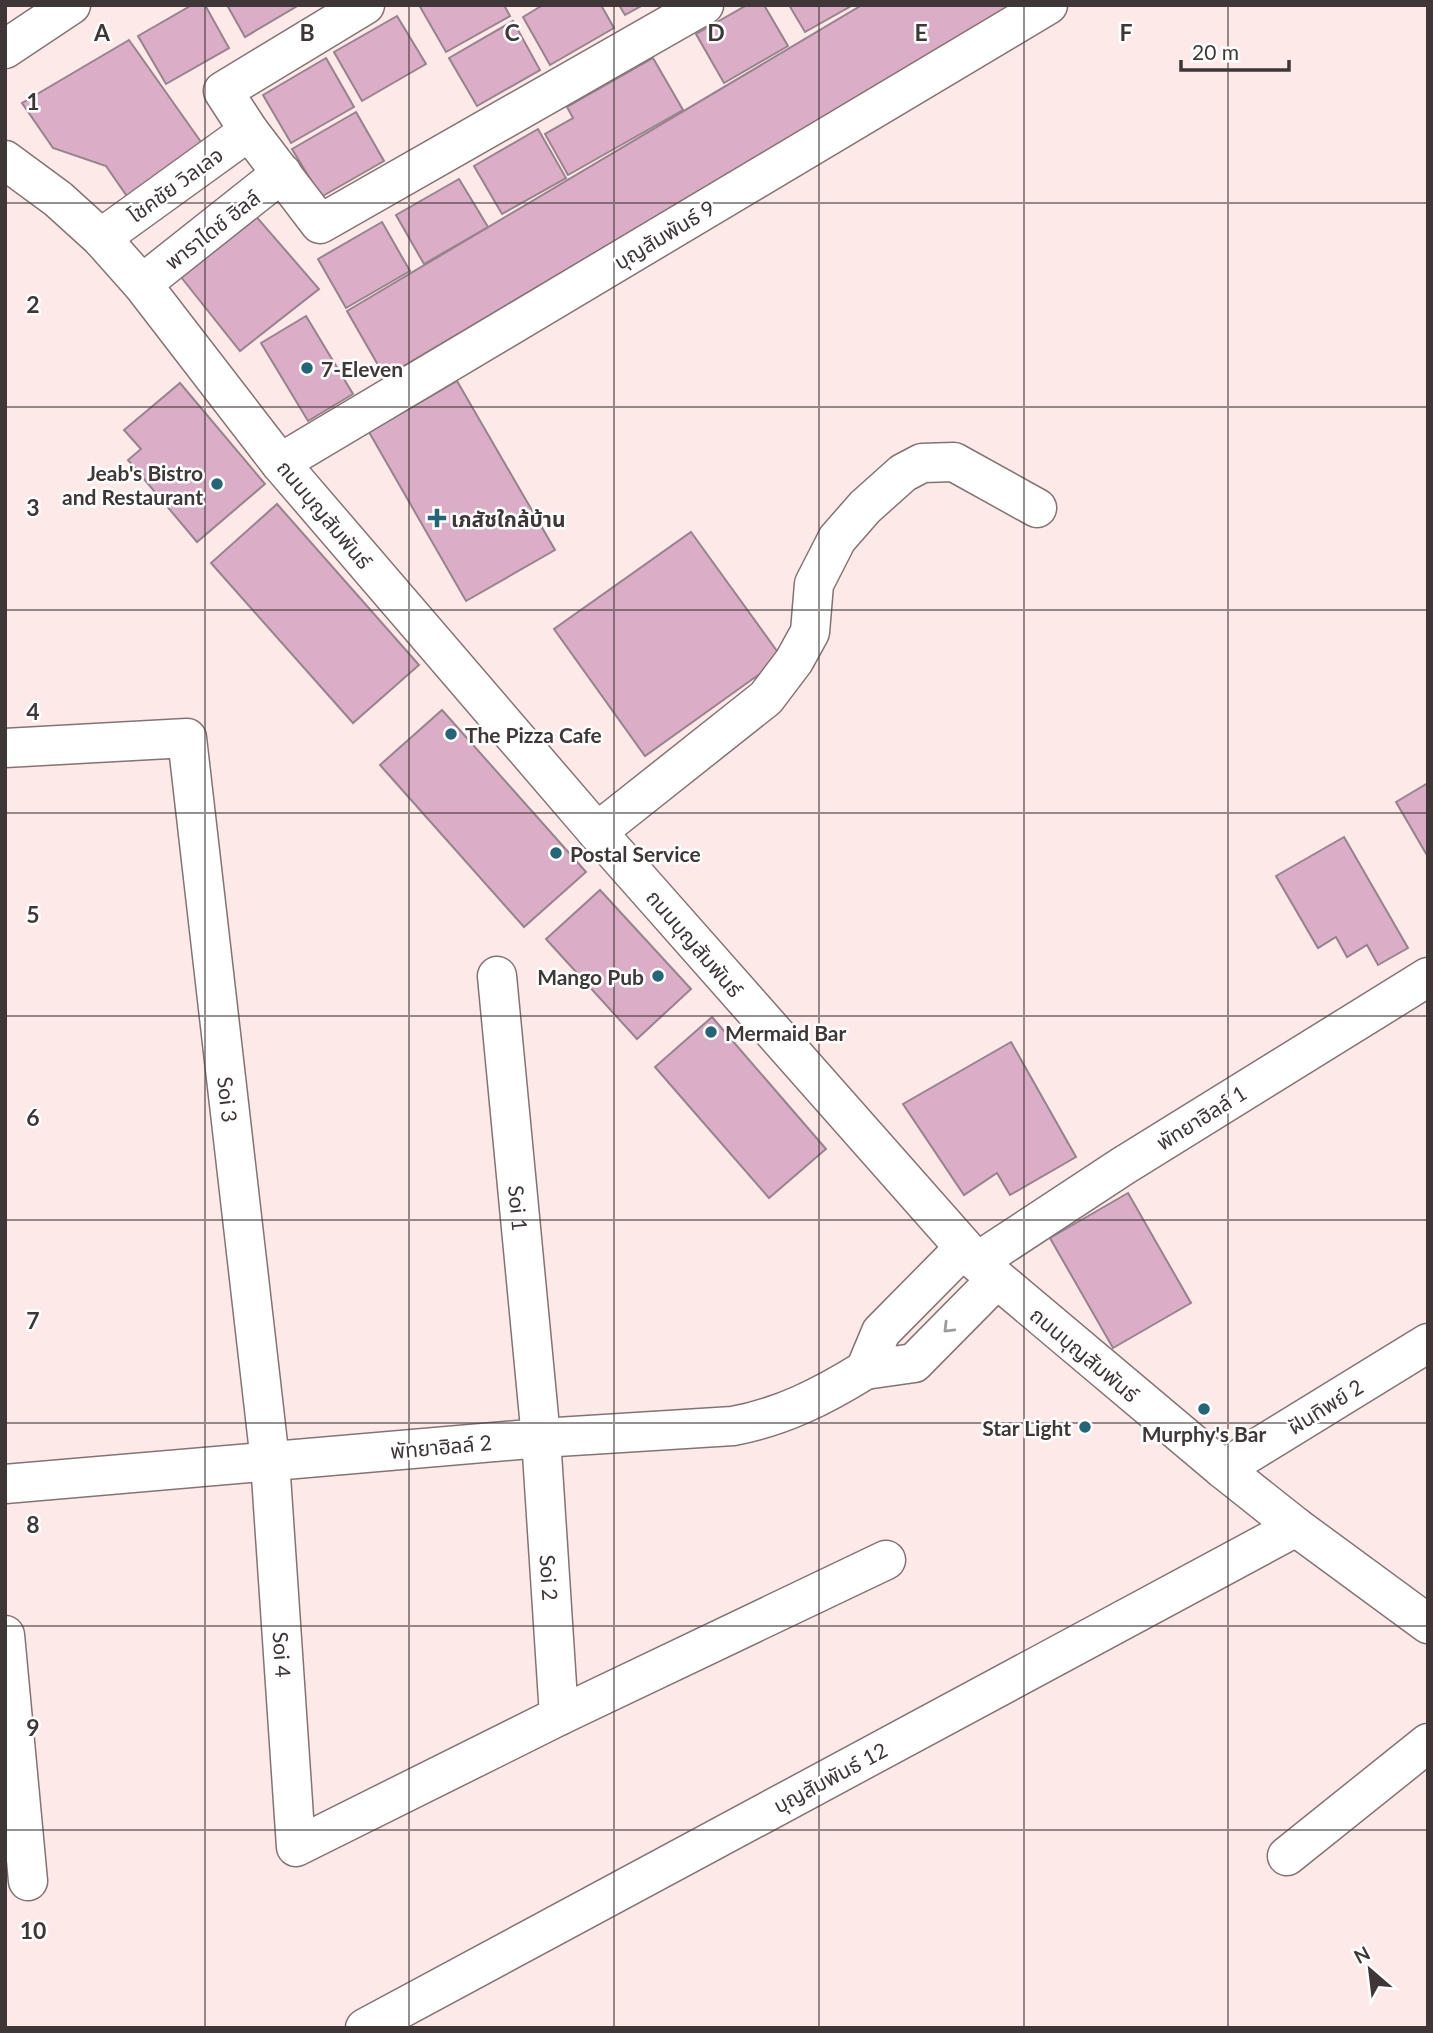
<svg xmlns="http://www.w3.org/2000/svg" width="1433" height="2033" font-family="Lato,'Noto Sans Thai',sans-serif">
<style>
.building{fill:#dcadc6;stroke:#95848c;stroke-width:2}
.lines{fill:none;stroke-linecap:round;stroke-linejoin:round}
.minor-casing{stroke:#857373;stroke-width:41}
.minor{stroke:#fff;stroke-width:38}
.oneway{stroke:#9f9b9b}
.grid{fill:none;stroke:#3f3737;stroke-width:2;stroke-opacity:0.55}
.poi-dot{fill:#246679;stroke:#fff;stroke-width:2.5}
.labels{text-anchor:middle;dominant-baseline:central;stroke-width:5;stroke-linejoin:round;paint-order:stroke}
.street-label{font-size:21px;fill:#3f3737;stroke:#fff}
.poi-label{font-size:21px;font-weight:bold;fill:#3f3737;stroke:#fff;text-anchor:start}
.grid-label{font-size:23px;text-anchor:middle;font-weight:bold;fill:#3f3737;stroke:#fff;stroke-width:5;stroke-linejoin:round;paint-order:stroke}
</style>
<rect width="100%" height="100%" fill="#fee9e9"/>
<g class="building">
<polygon points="192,5 205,5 229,48 166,84 138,36"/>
<polygon points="227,5 299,5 245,37"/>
<polygon points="419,5 504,5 510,16 446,52"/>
<polygon points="543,5 601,5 614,28 550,65 523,17"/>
<polygon points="619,5 643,5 625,15"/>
<polygon points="747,5 764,5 788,46 724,83 696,34"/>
<polygon points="789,5 853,5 805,32"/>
<polygon points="862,5 1014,5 385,377 347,311"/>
<polygon points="397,16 426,64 362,101 334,52"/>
<polygon points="513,21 540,70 477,106 449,58"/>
<polygon points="129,40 206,149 131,202 106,166 53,148 22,103"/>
<polygon points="326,58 354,107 291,143 263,95"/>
<polygon points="653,58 683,110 568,175 545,134 573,118 567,107"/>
<polygon points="356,112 384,161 321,197 292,149"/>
<polygon points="538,129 566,178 502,214 474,166"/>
<polygon points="459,179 488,227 424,264 396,215"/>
<polygon points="248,207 319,289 240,351 173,267"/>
<polygon points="382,222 410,271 346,308 318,259"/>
<polygon points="306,316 353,394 308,421 261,343"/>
<polygon points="457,381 555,550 466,601 369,432"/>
<polygon points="180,383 265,484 197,542 128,460 141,449 124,430"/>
<polygon points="277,504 419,665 353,723 211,563"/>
<polygon points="691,532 782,658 645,756 554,629"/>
<polygon points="442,710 586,872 524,927 380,765"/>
<polygon points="1428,783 1428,857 1396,802"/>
<polygon points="1344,837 1408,948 1378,965 1367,945 1347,957 1336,937 1318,948 1276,876"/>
<polygon points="600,890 691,989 637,1039 546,939"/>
<polygon points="712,1017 826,1149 769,1198 655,1067"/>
<polygon points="1011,1042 1076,1157 1010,1195 997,1173 964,1195 903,1104"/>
<polygon points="1128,1193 1191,1303 1113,1348 1050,1238"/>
</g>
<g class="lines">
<g class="minor-casing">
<g id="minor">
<polyline points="365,5 223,91 249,131 320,224 704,5"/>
<polyline points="5,49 71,5"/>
<polyline points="5,160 58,199 101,238 142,284 280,463 597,832 977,1262 1223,1469 1296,1527 1428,1624"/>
<polyline points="101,238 249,131"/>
<polyline points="142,284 282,173"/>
<polyline points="280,463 1048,5"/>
<path id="s1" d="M5,748L187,738L270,1461L296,1847L559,1716L886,1560"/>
<polyline points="597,832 766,698 794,661 810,632 814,584 837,539 865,507 903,473 922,463 954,462 1037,508"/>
<path id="s2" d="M497,976L541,1438L559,1716"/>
<polyline points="964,1248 881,1332 865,1370 914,1363 996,1280"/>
<polyline points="977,1262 1123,1166 1428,977"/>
<polyline points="1223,1469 1428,1343"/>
<path d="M5,1484L541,1438L733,1426C782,1417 823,1396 865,1370"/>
<polyline points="5,1635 28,1881"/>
<polyline points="1287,1856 1428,1743"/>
<polyline points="365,2028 1296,1527"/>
</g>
</g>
<use href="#minor" class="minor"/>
</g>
<defs><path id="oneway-chevron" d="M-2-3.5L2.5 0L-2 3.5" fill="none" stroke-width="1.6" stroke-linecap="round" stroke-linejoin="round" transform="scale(1.75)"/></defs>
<use class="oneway" href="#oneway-chevron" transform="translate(948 1328) rotate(135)"/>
<path class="grid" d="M205,5V2028M409,5V2028M614,5V2028M819,5V2028M1024,5V2028M1228,5V2028M5,203H1428M5,407H1428M5,610H1428M5,813H1428M5,1016H1428M5,1220H1428M5,1423H1428M5,1626H1428M5,1830H1428"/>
<g class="poi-dot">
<circle cx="307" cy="368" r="7"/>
<circle cx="217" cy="484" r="7"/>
<path d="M433.5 507.5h7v7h7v7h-7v7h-7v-7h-7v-7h7z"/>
<circle cx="451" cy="734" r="7"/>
<circle cx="556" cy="853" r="7"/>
<circle cx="658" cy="976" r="7"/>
<circle cx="711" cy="1032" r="7"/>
<circle cx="1204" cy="1409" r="7"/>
<circle cx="1085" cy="1427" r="7"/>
</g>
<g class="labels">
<g class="street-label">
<text transform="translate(175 184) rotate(-36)">โชคชัย วิลเลจ</text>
<text transform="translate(212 229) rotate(-38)">พาราไดซ์ ฮิลล์</text>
<text transform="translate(664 234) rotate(-31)">บุญสัมพันธ์ 9</text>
<text transform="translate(325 514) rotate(50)">ถนนบุญสัมพันธ์</text>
<text transform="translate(695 943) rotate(49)">ถนนบุญสัมพันธ์</text>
<text stroke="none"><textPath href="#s1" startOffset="546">Soi 3</textPath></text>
<text transform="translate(1201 1117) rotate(-32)">พัทยาฮิลล์ 1</text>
<text stroke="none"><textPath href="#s2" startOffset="233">Soi 1</textPath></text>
<text transform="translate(1085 1354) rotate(40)">ถนนบุญสัมพันธ์</text>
<text transform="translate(1325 1406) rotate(-32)">ฝันทิพย์ 2</text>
<text transform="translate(441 1446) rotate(-5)">พัทยาฮิลล์ 2</text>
<text stroke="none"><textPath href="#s2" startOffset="604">Soi 2</textPath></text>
<text stroke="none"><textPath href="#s1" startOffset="1104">Soi 4</textPath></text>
<text transform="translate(830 1777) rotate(-28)">บุญสัมพันธ์ 12</text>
</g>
<g class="poi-label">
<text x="321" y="368">7-Eleven</text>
<text x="203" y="472" text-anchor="end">Jeab's Bistro<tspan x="203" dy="24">and Restaurant</tspan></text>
<text x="451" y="518">เภสัชใกล้บ้าน</text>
<text x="465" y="734">The Pizza Cafe</text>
<text x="570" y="853">Postal Service</text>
<text x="644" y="976" text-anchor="end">Mango Pub</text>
<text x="725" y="1032">Mermaid Bar</text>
<text x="1071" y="1427" text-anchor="end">Star Light</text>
<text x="1204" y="1433" text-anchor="middle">Murphy's Bar</text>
</g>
</g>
<g class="grid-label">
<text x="102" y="41">A</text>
<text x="307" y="41">B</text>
<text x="512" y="41">C</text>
<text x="716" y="41">D</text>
<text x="921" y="41">E</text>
<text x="1126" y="41">F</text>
<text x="33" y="110">1</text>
<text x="33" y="313">2</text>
<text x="33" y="516">3</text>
<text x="33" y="720">4</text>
<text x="33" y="923">5</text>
<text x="33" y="1126">6</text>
<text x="33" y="1329">7</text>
<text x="33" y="1533">8</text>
<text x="33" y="1736">9</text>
<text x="33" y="1939">10</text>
</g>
<rect width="1433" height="2033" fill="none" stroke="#3f3737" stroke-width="14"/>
<g transform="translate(1370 1970) rotate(332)" stroke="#ffffff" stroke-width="5" paint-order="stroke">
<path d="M0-5L12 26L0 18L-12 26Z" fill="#3f3737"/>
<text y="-10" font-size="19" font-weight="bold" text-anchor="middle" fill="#3f3737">N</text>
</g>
<path d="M1181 60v10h108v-10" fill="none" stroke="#3f3737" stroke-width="3.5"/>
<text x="1192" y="60" font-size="21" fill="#3f3737" stroke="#ffffff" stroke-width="5" paint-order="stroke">20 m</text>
</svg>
